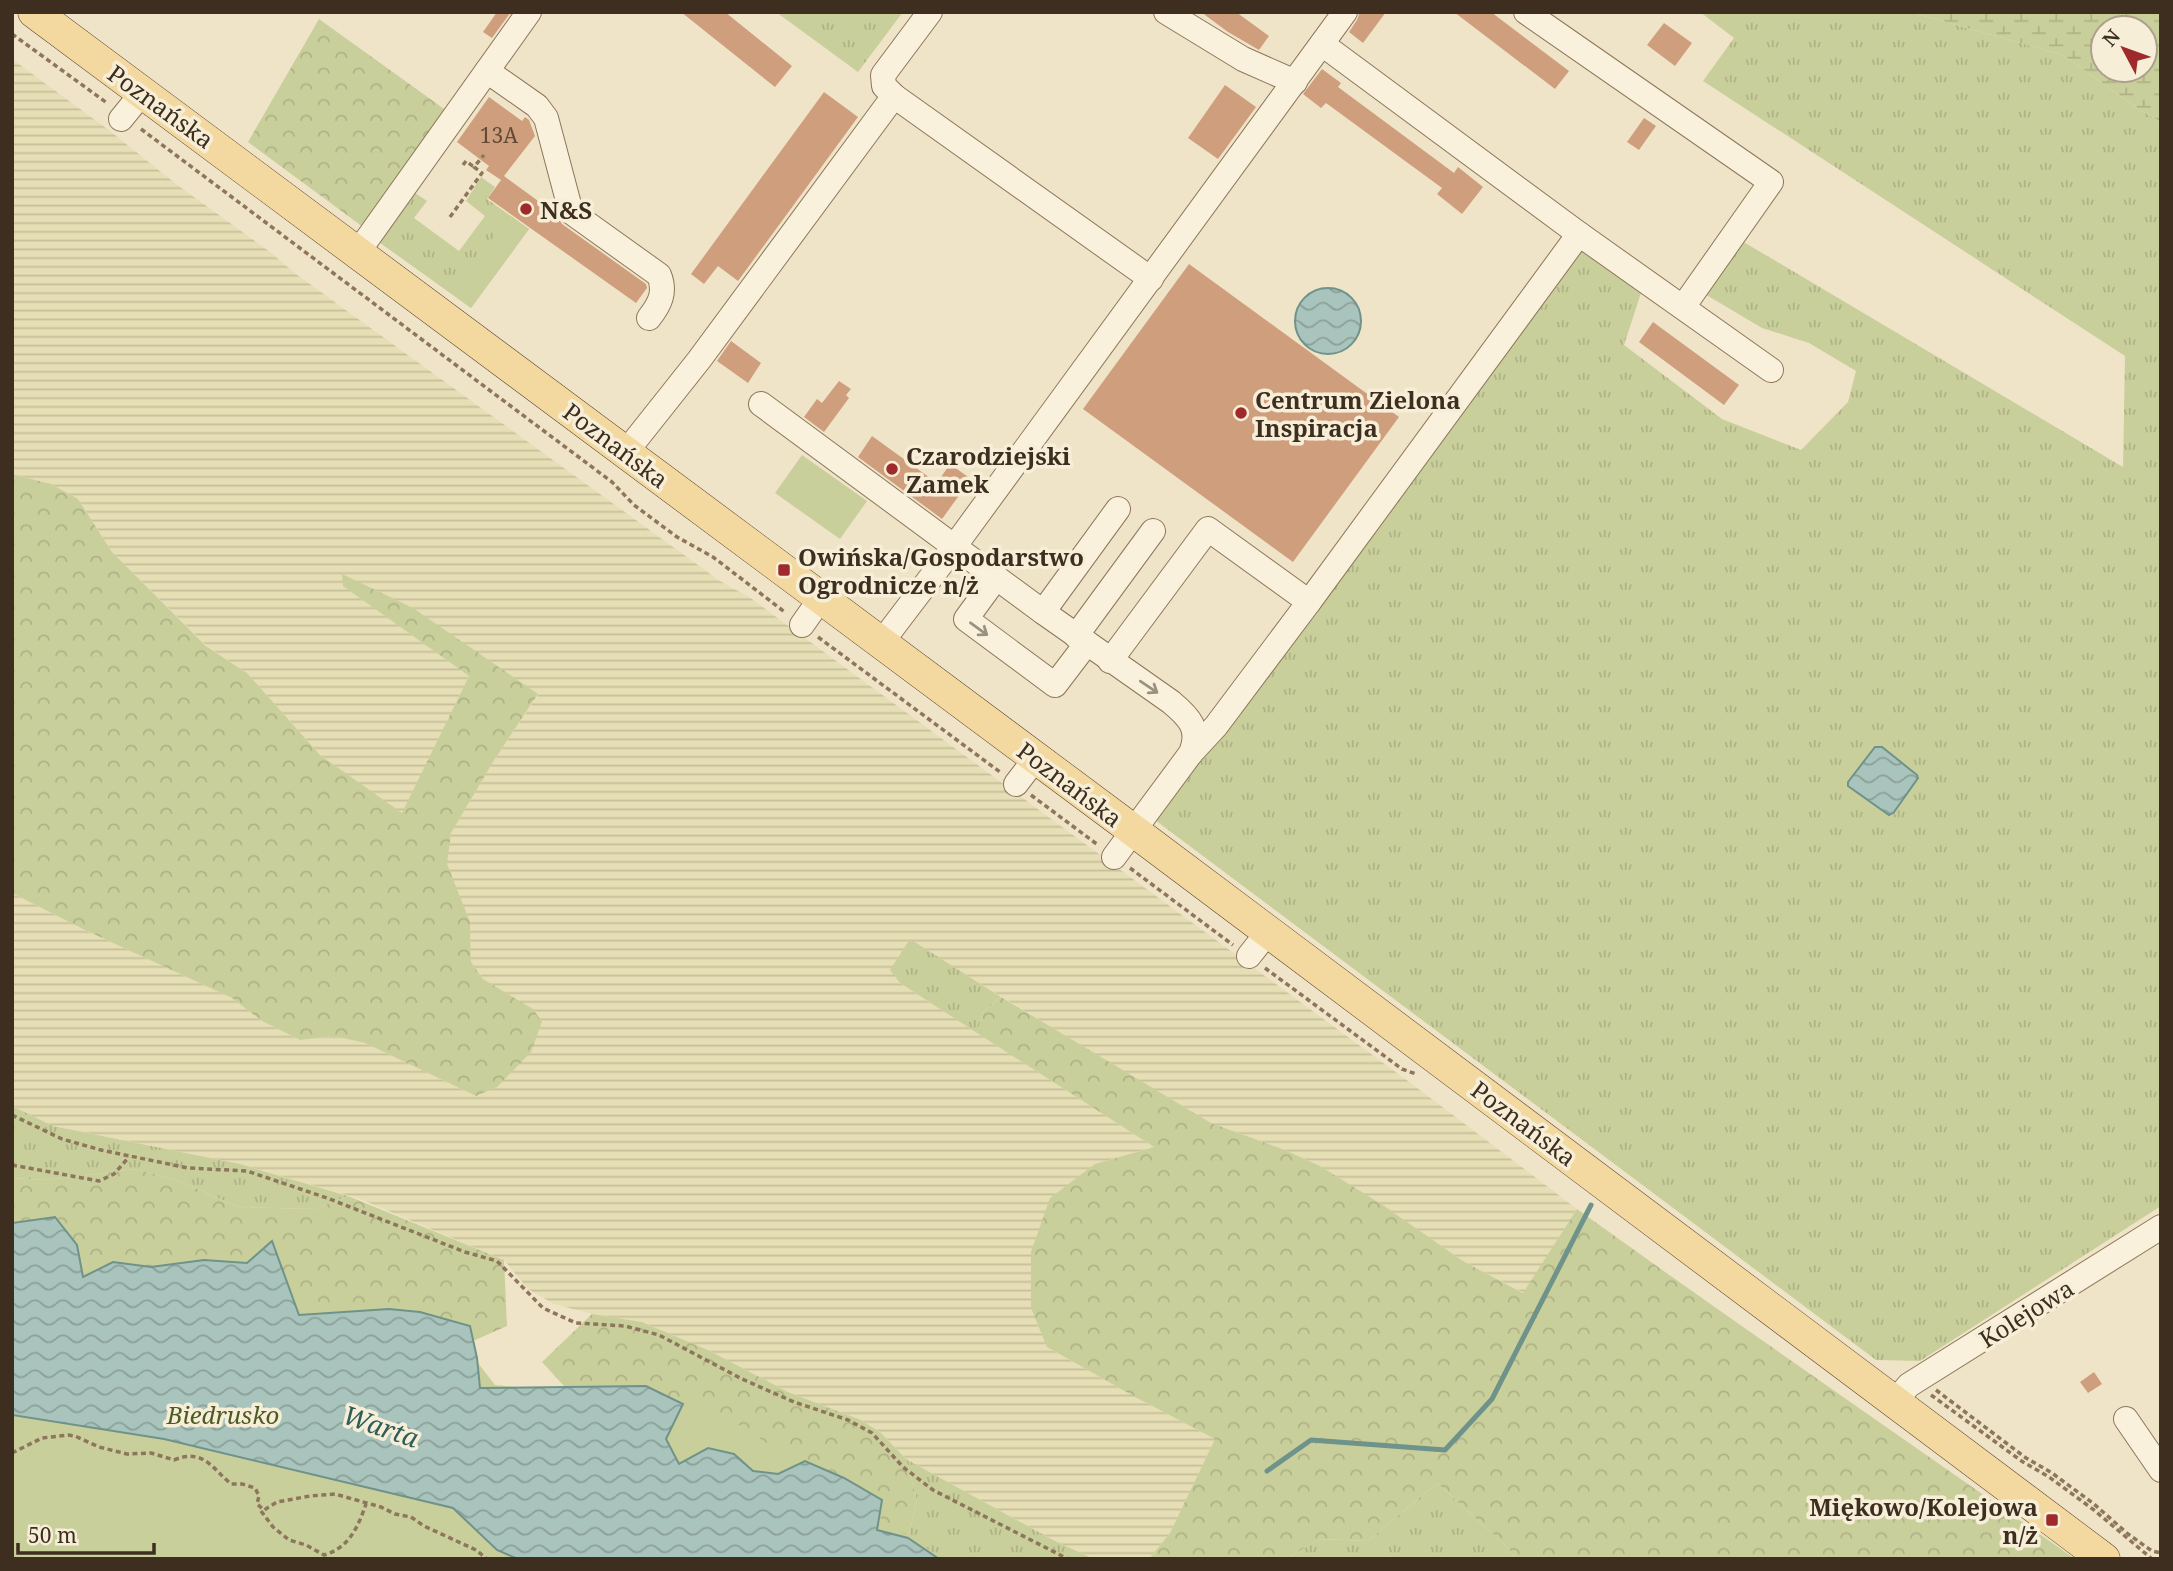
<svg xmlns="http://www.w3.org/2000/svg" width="2173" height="1571" font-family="'Noto Serif',serif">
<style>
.farmland{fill:url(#farmland-rules)}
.grass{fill:url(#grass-tufts)}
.forest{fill:url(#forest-crowns)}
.wetland{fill:url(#wetland-marsh);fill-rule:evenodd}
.park{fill:#c9cf9b}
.water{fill:url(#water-waves);stroke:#6f938a;stroke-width:2}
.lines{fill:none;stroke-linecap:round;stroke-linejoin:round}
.stream{stroke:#6f938a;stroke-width:5}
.building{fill:#cf9f7d}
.minor-casing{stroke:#8d765c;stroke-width:26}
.major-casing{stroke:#5b4430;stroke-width:33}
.path{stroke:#8d765c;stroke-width:3.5;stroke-dasharray:5 3.5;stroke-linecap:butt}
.minor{stroke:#faf1dc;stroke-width:24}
.major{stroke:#f3d9a0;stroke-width:32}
.oneway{stroke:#9c907e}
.poi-dot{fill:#9e2a2b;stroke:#f7eed8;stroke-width:2.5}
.labels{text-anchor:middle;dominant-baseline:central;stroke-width:7;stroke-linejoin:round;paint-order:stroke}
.number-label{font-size:21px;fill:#624a37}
.street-label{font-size:24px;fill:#3d2e20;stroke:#f7eed8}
.poi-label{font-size:24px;font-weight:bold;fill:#3d2e20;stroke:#f7eed8;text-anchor:start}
.park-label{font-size:24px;font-style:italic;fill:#4d5a26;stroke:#f7eed8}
.water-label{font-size:26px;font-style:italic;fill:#2f5d5a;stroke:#f7eed8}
</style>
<defs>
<pattern id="farmland-rules" width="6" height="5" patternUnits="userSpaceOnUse" patternTransform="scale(1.75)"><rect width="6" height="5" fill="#e6deb5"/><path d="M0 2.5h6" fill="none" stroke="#c6bf9b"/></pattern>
<pattern id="grass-tufts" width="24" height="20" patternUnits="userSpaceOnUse" patternTransform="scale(1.75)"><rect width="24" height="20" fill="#c9cf9b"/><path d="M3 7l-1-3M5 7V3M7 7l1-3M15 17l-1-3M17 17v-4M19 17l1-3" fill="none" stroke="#aeb285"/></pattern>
<pattern id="forest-crowns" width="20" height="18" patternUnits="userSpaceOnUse" patternTransform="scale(1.75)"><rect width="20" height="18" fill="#c9cf9b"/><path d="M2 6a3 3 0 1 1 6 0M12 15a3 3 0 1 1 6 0" fill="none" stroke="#aeb285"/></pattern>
<pattern id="wetland-marsh" width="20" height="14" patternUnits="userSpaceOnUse" patternTransform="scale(1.75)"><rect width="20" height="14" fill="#c9cf9b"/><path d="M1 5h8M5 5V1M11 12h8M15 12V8" fill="none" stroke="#aeb285"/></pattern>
<pattern id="water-waves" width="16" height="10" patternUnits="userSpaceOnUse" patternTransform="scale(1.75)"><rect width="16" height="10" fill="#a9c4bc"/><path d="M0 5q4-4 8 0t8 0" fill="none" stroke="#8ba098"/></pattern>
</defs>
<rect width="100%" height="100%" fill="#f0e4c8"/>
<polygon class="farmland" points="12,59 110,131 176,184 270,252 296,274 720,581 749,597 1412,1084 1577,1209 1524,1293 1463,1261 1384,1207 1320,1166 1285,1150 1211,1123 1139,1081 909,940 900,983 1154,1147 1095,1164 1047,1347 1137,1398 1215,1439 1170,1533 1149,1559 1094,1559 1055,1541 906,1459 881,1433 861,1420 788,1392 710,1351 642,1322 592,1314 554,1304 528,1289 504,1260 360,1199 240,1164 53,1126 12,1106 12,893 85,930 232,998 262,1021 300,1040 334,1036 365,1043 476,1096 533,1009 483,979 471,962 470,922 446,864 451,833 493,762 538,695 344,586 469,676 402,814 320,755 247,673 207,646 112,552 78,499 51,484 12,474"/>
<g class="grass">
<polygon points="776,12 903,12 858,72"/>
<polygon points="1700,12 1910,12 2063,55 2140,110 2161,122 2161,1206 1920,1361 1876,1360 1155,820 1582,246 1641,293 1624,345 1722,419 1801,450 1848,402 1856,371 1809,343 1762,328 1703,293 1742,241 2123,467 2125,356 1703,81 1734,38"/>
<polygon points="481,177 495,187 487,199 529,229 471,308 369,235 405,186 427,201 414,218 459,251 485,216 466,201"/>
<polygon points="910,939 1001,997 983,1012 977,1033 900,983 890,970"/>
<polygon points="12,1106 53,1126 240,1164 348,1196 314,1209 238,1207 182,1182 136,1169 46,1180 12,1178"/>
<polygon points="906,1459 1055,1541 1094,1559 939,1559 908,1538 917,1501"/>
<polygon points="1437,1483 1509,1549 1515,1559 1290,1559 1291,1556 1320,1539 1368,1541"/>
</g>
<g class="forest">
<polygon points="319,19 447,111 363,227 248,142"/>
<polygon points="12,474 51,484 78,499 112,552 206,646 247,673 320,755 402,813 469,676 343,586 342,574 413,608 538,694 493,762 451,833 447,864 470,922 471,962 483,979 533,1009 542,1022 531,1052 497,1087 476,1096 365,1043 334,1036 300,1040 262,1021 232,998 85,930 12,893"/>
<path d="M1001,997L1211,1123L1285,1150L1320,1166L1384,1206L1463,1261L1523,1293L1577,1209C1742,1328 1909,1442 2075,1559H1515L1509,1549L1437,1483L1368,1541L1320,1539L1291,1556L1290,1559H1149L1170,1533L1215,1439L1137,1398L1047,1347L1031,1308V1252L1050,1198L1095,1164L1154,1147L977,1033L983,1012Z"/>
<polygon points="136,1169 182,1182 238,1207 314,1209 348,1196 504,1260 507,1326 473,1341 470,1326 420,1312 389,1309 299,1315 272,1242 247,1263 204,1260 151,1267 113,1262 83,1277 55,1217 12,1223 12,1178 46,1180"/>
<polygon points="592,1314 642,1322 710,1351 788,1392 861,1420 881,1433 906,1459 917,1501 908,1538 778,1474 646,1386 564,1386 542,1362"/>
</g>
<path class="wetland" d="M1910,12H2161V122L2140,110L2063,55ZM2103,28H2145V70H2103Z"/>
<g class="park">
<polygon points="509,215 529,229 471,308 452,294"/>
<polygon points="802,455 867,501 840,539 775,493"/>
<polygon points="12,1225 81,1262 184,1272 271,1265 350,1326 444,1319 495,1385 712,1407 943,1559 12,1559"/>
</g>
<g class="water">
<circle cx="1328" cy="321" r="33"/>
<polygon points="1875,747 1882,747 1917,775 1918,778 1894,812 1889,815 1848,786 1848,782"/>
<polygon points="55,1217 77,1245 83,1277 113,1262 151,1267 204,1260 247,1263 272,1241 299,1315 389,1309 420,1312 470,1326 477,1358 480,1388 646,1386 683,1404 666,1439 679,1464 708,1448 734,1454 753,1471 778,1474 805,1461 844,1478 882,1500 877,1530 908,1538 939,1559 518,1559 497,1550 453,1508 164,1439 12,1415 12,1223"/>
</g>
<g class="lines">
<polyline class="stream" points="1267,1471 1311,1440 1445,1450 1492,1399 1591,1205"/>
</g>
<g class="building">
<polygon points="497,12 511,12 492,38 483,32"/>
<polygon points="681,12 725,12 792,66 775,87"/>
<polygon points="1201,12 1236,12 1269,36 1259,50 1228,32"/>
<polygon points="1360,12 1386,12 1363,43 1349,32 1357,20"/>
<polygon points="1454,12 1491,12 1569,71 1555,89"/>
<polygon points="1664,23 1692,43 1675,66 1647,45"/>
<polygon points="1322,69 1341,83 1338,87 1454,173 1458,167 1483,187 1462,214 1437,194 1442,188 1326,103 1321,108 1303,94"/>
<polygon points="1225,85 1256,107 1218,159 1188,138"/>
<polygon points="824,92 858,117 738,281 718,266 704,284 691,274"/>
<polygon points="489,97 522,121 525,117 529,120 535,136 504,176 556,214 562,224 646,284 647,288 636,303 488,198 501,180 486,170 489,166 457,142"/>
<polygon points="1644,118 1656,126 1639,150 1627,142"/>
<polygon points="1189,264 1399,417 1293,562 1083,409"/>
<polygon points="1653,322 1739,385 1724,405 1639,342"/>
<polygon points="731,341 761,363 748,383 717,361"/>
<polygon points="839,381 851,389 846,395 849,398 824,432 804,417 817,399 822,403"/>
<polygon points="872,436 937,483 950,464 971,479 942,519 858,457"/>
<polygon points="2094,1372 2102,1384 2088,1393 2080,1382"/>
</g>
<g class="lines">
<g class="minor-casing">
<g id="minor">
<polyline points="1166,12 1243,59 1295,82"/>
<polyline points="1526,12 1771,182 1683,307"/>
<polyline points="1322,44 1579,234 1771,370"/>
<path d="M487,71L537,106L546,118L571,212L659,275C666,292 660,304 649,318"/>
<polyline points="894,96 884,86 883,75 930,12"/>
<polyline points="121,119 143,92"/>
<polyline points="358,252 529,12"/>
<path d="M761,404L1043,612L1171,702C1189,717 1201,729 1191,753L1114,857"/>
<polyline points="626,452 699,360 894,96 1151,279"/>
<polyline points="996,578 966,619 1055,685 1087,643"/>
<polyline points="1309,602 1579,234"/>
<polyline points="1043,612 1118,509"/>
<polyline points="802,625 821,598"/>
<polyline points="1076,636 1153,531"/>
<polyline points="881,643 954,547 1345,12"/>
<polyline points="1110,661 1208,529 1309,602 1216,726 1191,753"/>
<polyline points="1016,784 1036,758"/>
<polyline points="1249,956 1268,932"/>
<polyline points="1894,1402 1909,1385 2161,1227"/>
<polyline points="2126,1419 2161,1470"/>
</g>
</g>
<g class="major-casing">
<polyline id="major" points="34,12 1134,831 2104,1559"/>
</g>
<g class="path">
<polyline points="12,34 107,103"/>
<polyline points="141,129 612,482 634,505 677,537 713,557 786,613"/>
<polyline points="463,165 466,161 474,167"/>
<polyline points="450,217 482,173 474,167 484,155"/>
<polyline points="818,637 1000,772"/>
<polyline points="1031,795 1098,845"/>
<polyline points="1130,868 1233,945"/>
<polyline points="1265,968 1402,1069 1416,1074"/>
<polyline points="12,1115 62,1139 101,1150 188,1168 247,1171 327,1198 465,1252 497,1261 543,1308 576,1323 625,1326 659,1335 742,1379 794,1402 848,1420 872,1433 903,1467 933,1490 1068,1559"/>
<polyline points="12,1165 99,1181 114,1174 129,1157"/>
<polyline points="1936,1390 2026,1458 2052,1473 2094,1504 2128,1534 2152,1551 2161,1553"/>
<polyline points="1931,1395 2023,1462 2049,1477 2094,1510 2152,1559"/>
<path d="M12,1453L42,1438L68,1435L75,1436L99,1447L127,1454L151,1453L174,1460C203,1448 212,1468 231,1484H242L255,1488L259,1496L257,1504L264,1510L277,1502L310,1496L335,1494L381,1507L395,1514L411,1517L424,1526L476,1550L487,1559"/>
<path d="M261,1511L273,1527L289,1540L306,1545L324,1555C349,1548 358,1527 366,1504"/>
</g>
<use href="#minor" class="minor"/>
<use href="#major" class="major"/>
</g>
<defs><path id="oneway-shaft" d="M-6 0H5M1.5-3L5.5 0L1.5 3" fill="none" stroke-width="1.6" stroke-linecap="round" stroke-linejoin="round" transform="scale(1.75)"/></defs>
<g class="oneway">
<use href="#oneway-shaft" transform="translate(979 629) rotate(36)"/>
<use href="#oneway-shaft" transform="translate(1149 687) rotate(34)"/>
</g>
<g class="poi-dot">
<circle cx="526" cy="209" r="7"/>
<circle cx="1241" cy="413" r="7"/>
<circle cx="892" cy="469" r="7"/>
<rect x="777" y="563" width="14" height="14" rx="3.5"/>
<rect x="2045" y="1513" width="14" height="14" rx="3.5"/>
</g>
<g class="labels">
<g class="number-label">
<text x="499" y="135">13A</text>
</g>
<g class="street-label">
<text transform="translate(161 106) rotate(36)">Poznańska</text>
<text transform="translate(616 445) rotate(37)">Poznańska</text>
<text transform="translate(1070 784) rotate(37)">Poznańska</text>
<text transform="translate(1524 1123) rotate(37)">Poznańska</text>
<text transform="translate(2026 1313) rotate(-32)">Kolejowa</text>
</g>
<g class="poi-label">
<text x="540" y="209">N&amp;S</text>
<text x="1255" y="399">Centrum Zielona<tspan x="1255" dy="28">Inspiracja</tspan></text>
<text x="906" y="455">Czarodziejski<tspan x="906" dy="28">Zamek</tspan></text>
<text x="798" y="556">Owińska/Gospodarstwo<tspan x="798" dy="28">Ogrodnicze n/ż</tspan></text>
<text x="2038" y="1506" text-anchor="end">Miękowo/Kolejowa<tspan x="2038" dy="28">n/ż</tspan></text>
</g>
<g class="park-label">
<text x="223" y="1414">Biedrusko</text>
</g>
<g class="water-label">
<text transform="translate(381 1426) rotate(19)">Warta</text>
</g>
</g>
<rect width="2173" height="1571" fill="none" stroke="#3d2e20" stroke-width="28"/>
<g transform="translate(2124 49) rotate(311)"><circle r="33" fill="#f7eed8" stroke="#ada18e" stroke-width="2"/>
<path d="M0-5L12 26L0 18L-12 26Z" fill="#9e2a2b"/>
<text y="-10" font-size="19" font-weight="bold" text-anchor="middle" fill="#3d2e20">N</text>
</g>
<path d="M18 1543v10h136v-10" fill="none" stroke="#3d2e20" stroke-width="3.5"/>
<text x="28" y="1543" font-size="21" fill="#3d2e20" stroke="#f7eed8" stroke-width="5" paint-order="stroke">50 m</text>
</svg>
